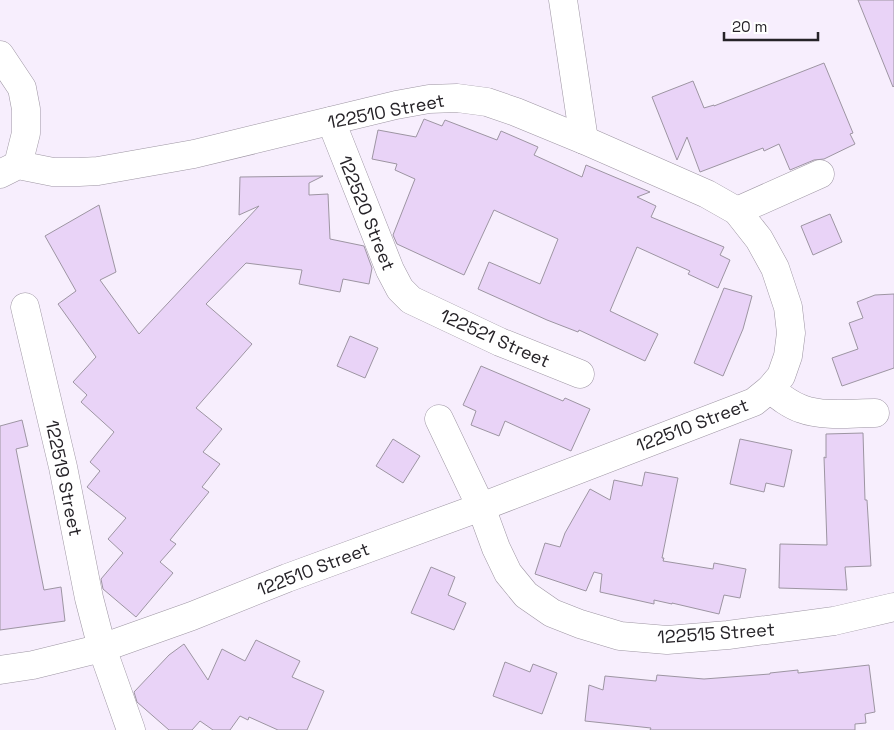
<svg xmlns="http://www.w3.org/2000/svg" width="894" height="730" font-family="'Space Grotesk',sans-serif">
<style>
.building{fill:#e9d3f7;stroke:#9d95a2}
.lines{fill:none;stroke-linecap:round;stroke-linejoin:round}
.minor-casing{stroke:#9e96a3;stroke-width:29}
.minor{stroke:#fff;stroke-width:28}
.labels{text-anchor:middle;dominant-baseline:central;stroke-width:5;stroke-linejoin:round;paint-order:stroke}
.street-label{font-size:18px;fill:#262328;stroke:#fff}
</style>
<rect width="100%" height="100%" fill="#f7eefd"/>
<g class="building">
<polygon points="858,0 894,0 894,86 893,87"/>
<polygon points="824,63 853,133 850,134 855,144 824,159 814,160 790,170 779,144 764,151 763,148 700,172 687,137 677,160 652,97 693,81 704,108 714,105 714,106"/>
<polygon points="424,119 442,126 445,120 497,140 501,131 538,147 534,155 582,177 586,165 650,192 637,197 656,206 651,217 724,247 720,255 730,260 718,288 688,274 690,271 637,247 610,311 658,334 645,361 579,330 578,332 547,320 478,289 489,262 540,284 558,239 494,210 464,275 397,244 393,235 415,179 395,170 397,164 372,159 378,130 416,137"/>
<polygon points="323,176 309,183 309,195 328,194 330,239 364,246 372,268 369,284 343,279 340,292 299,284 302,270 246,263 206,304 252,344 196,408 222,429 203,452 220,464 202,487 209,492 170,540 176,544 160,562 173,573 136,617 103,589 101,579 123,553 108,539 126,518 87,487 100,471 90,462 114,432 81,402 87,395 73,382 96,357 58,304 76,291 45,236 99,205 116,272 100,280 139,334 259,206 239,215 240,177"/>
<polygon points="830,214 842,242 813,255 801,226"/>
<polygon points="724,288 752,296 743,329 723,376 694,363"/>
<polygon points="894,294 894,368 842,386 832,358 858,349 849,323 863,318 857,302 875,295"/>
<polygon points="350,336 378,348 365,378 337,366"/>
<polygon points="481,366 563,401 565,398 590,409 571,451 505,421 499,436 471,425 476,411 463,405"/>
<polygon points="22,420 28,446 16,449 44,590 61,587 65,621 0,630 0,426"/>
<polygon points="863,433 865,500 867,500 871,566 845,567 847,590 779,588 780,544 827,545 824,457 826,458 826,434"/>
<polygon points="393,439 420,456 403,483 376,466"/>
<polygon points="740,439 792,450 784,487 766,483 764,492 730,484"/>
<polygon points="645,472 678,478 662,558 664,558 663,561 713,569 714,563 746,569 740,598 724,595 719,614 672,603 672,604 654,600 654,604 600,592 602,574 594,572 586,591 535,574 545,543 560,547 565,533 590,489 610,500 614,480 642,486"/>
<polygon points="431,567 455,577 448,595 466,603 454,630 411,613"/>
<polygon points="256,640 300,661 292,677 324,691 307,730 278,730 249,717 248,720 240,716 230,730 213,730 200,721 192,730 169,730 137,702 134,692 169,655 184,644 208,680 222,649 245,661"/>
<polygon points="505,662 530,672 533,664 557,673 542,714 493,696"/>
<polygon points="869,665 875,712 865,714 866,723 855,724 855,730 650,730 651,728 585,721 589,685 603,690 605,676 656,681 657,675 704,679 770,674 770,673 798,670 798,673"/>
</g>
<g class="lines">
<g class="minor-casing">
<g id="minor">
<polyline points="563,0 584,140"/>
<polyline points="0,55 22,88 26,109 26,133 18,165"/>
<polyline points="331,121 390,270 400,289 411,300 500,342 580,374"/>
<polyline points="0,174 18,165 53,172 79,172 98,171 194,154 396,105 429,99 457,98 487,102 516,112 584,140 707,194 737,211 759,239 775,268 788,307 791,333 788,356 781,376 770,389 754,402 481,507 287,578 192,616 102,648 33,665 0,670"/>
<polyline points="737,211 820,174"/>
<polyline points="25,307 63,467 89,598 102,648 131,730"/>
<path d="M770,389C780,397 790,405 802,409C823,417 853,413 875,413"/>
<polyline points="439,419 481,507 496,548 508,573 526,595 552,613 580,624 620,636 667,640 728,635 834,621 894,607"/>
</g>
</g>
<use href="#minor" class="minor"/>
</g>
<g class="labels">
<g class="street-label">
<text transform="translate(386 111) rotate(-11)">122510 Street</text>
<text transform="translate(367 213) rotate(68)">122520 Street</text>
<text transform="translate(495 338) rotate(24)">122521 Street</text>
<text transform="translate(692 425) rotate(-21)">122510 Street</text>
<text transform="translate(64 478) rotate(78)">122519 Street</text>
<text transform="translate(313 569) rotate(-21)">122510 Street</text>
<text transform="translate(716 633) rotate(-4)">122515 Street</text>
</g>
</g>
<path d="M724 32v8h94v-8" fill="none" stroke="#262328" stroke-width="2.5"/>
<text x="732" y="32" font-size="15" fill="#262328" stroke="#ffffff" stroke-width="4" paint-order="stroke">20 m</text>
</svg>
